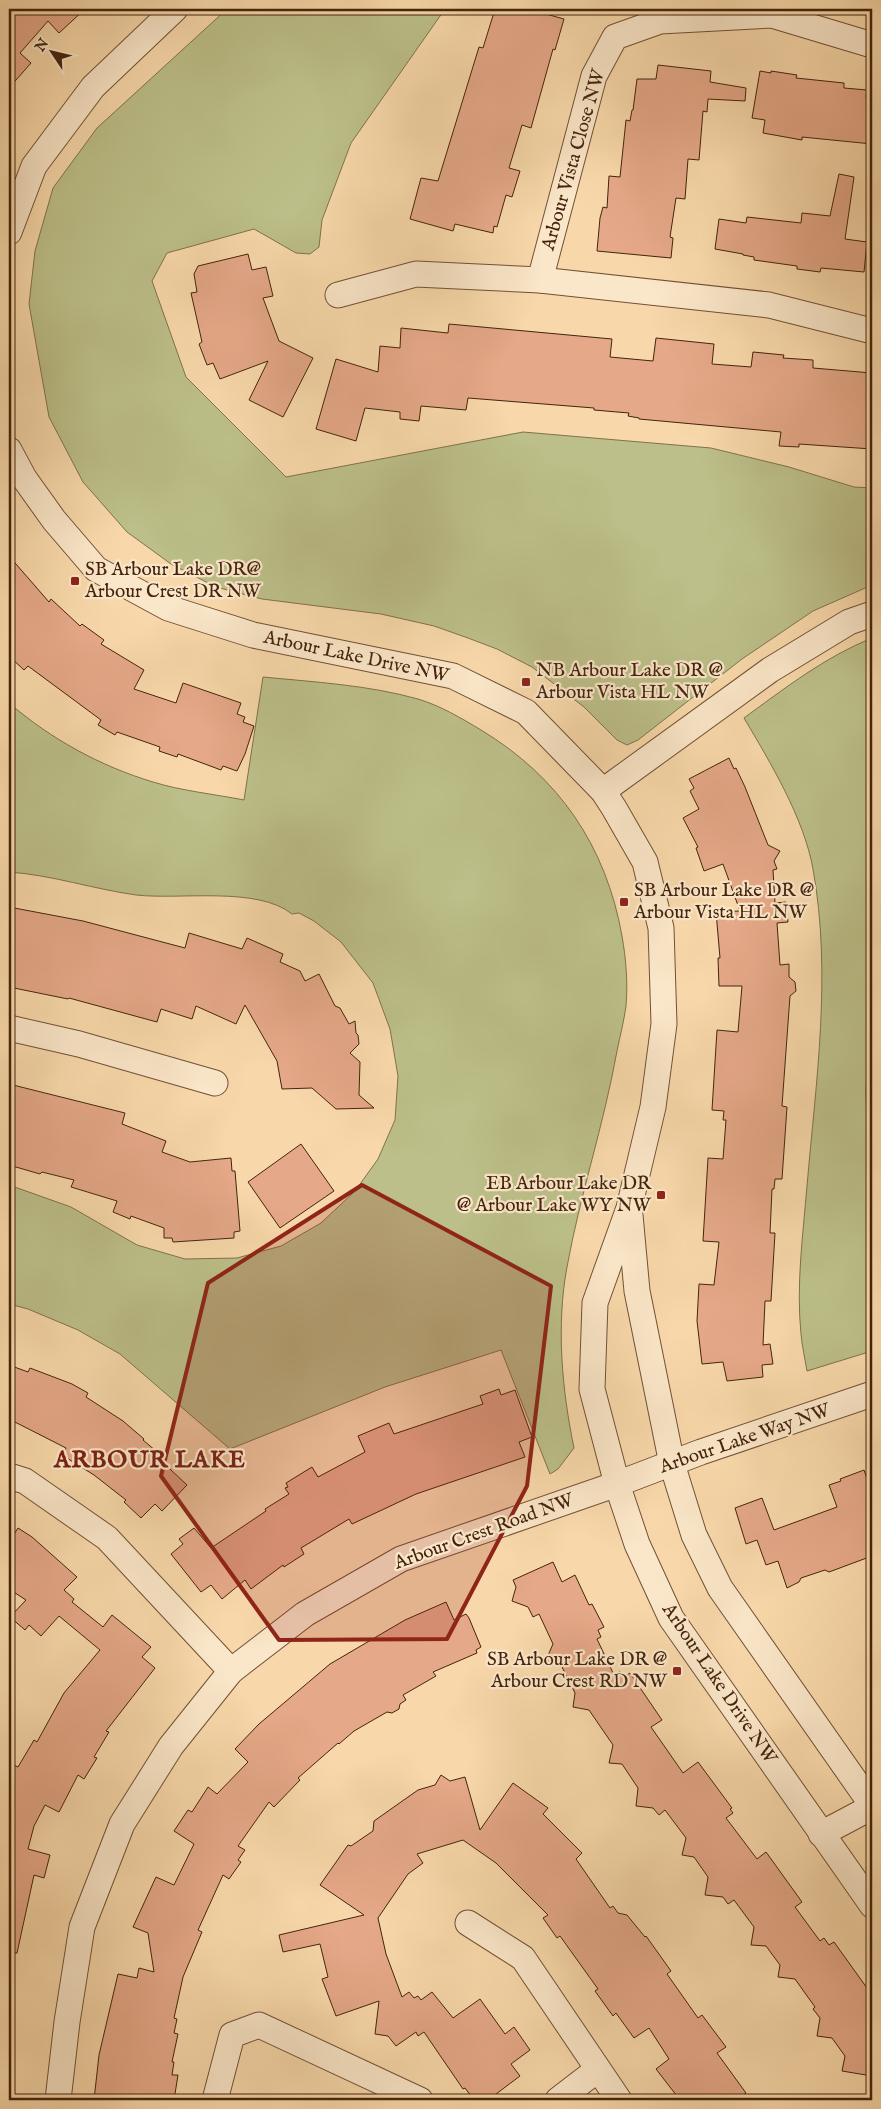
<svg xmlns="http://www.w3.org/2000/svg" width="881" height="2109" font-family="'IM FELL English',serif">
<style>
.green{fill:#bcbf89;stroke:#80724c}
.building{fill:#e5a888;stroke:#44240e}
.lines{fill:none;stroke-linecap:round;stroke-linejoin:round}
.minor-casing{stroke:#715135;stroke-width:27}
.minor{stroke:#fae6c8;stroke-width:25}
.marked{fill:#8f2418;fill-opacity:0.2;stroke:#8f2418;stroke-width:4;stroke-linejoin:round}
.poi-dot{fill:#8f2418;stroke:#fae6c8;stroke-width:2}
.labels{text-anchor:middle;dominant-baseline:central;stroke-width:4.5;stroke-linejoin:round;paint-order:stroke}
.street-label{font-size:19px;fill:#44240e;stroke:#fae6c8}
.poi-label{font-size:19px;fill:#44240e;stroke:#fae6c8;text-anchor:start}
.district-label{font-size:24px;font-weight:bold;letter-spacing:1px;fill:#7a1f14;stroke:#fae6c8}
</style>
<rect width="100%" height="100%" fill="#f8d8aa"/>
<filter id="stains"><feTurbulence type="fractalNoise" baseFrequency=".004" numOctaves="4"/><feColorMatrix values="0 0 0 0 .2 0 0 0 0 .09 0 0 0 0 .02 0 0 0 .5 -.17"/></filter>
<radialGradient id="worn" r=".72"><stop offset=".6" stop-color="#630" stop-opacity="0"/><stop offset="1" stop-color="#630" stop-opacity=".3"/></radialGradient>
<g class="green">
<polygon points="227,9 445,9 351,143 322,220 319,247 310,254 296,253 254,229 167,253 152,281 186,377 286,477 523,432 711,448 789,467 854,487 872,488 872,585 813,611 742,659 638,740 627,745 617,740 584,707 532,667 497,649 468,638 434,626 381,614 262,599 216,587 171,564 127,532 83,482 49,417 29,304 35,251 53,188 97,128"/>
<path d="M872,638V990H870L866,1091L867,1118L872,1124V1351L807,1371C805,1359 802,1346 801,1334C796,1285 803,1235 807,1186C816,1081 832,974 813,869C804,818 770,762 744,718C785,688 825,657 872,638Z"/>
<path d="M263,677C314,682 368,685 418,699C441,706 461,718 481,730C559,777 606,846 622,936C626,959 628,982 626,1006C624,1021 620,1036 617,1051C604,1124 580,1195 567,1267C556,1326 562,1390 574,1448L558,1469L550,1474L501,1350L385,1387L230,1449L120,1354L78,1330L28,1309L9,1304V1185L71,1207L137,1245L185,1259L237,1258L281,1246L321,1223L355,1191L378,1159L395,1120L398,1076L390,1029L373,983L341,942L314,921L299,913L292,914C257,886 180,900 136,895C93,889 52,875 9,872V703C51,739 100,766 153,782C182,791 214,794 244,800Z"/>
</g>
<g class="building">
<polygon points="9,9 85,9 59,33 48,21 20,53 31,63 9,88"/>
<polygon points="495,9 548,9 546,14 564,19 555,50 553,49 531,128 522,125 509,168 520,171 512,197 506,195 497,227 494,226 493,233 455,224 453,231 410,219 421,178 438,181 479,47 483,48"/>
<polygon points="658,65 711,71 710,82 746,88 745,101 708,99 707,112 703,111 699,160 688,159 685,199 676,198 670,237 673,238 671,258 597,251 600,218 603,207 607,208 609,176 620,177 626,120 630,121 632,110 633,110 637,79 656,79"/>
<polygon points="760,71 771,73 771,71 797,75 796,78 844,83 844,88 867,90 866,97 872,98 872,144 802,137 802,140 763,133 765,120 752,118"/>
<polygon points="839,174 854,177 845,239 867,242 864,272 821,268 820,272 797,269 797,266 754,260 754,257 743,255 743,254 715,249 719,219 746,223 747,217 801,223 802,213 830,216"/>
<polygon points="248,254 252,270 266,267 273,296 263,298 279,341 313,358 283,417 249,400 268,361 220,379 213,363 207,365 199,344 202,342 191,293 197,292 194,274 198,266"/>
<polygon points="449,324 612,339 610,357 653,361 656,338 714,344 712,364 751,367 753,352 784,355 783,358 813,360 813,368 872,373 872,449 799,444 799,447 779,446 781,432 639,419 639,418 628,416 629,413 594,410 594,408 468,398 466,410 421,406 419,421 400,419 400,412 365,408 356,441 316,429 336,359 378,372 380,346 400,348 401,328 448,333"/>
<polygon points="9,556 49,602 51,599 80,626 82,624 104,640 101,644 144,670 134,689 176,703 183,683 241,703 237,714 245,717 243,722 254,726 245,754 237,771 223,766 221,770 178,754 177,757 159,751 160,747 117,732 115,735 98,725 101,720 28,666 24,670 9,656"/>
<polygon points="729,758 734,769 736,768 745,787 768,845 780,851 774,861 777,869 773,870 775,903 786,902 788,922 777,923 780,965 789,964 789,977 795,982 796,991 790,996 782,1106 787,1107 782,1179 775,1179 774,1189 772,1189 770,1233 775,1233 771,1301 765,1301 763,1345 770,1344 773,1364 762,1365 763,1377 727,1381 723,1362 702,1364 697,1321 699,1284 714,1285 719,1242 703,1241 708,1158 723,1159 726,1120 723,1120 724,1111 712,1110 717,1030 738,1032 742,986 719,986 718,958 720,958 716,912 740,911 723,864 704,871 696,848 698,847 683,818 699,809 690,791 694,788 689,779"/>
<polygon points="9,907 83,921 185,948 189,933 242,949 247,938 283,954 280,962 300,971 305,981 319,974 335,1006 340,1008 349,1024 355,1021 356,1033 358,1035 359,1044 350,1053 360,1062 359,1095 374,1108 336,1109 312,1088 282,1089 277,1061 245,1005 236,1024 196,1006 192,1019 161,1009 157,1022 69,998 68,999 9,987"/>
<polygon points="9,1084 125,1113 122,1124 166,1141 162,1152 190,1162 231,1158 232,1171 235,1171 240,1231 234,1232 234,1238 173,1242 172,1238 164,1238 164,1228 131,1216 130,1219 113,1212 117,1201 71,1187 74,1180 42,1172 40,1174 9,1165"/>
<polygon points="301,1144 334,1191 280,1228 248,1182"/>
<polygon points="9,1365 28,1372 30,1368 72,1384 88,1393 86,1397 123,1421 144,1439 143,1440 156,1451 154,1454 187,1485 162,1511 155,1504 141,1518 124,1502 126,1500 94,1475 62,1455 66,1448 9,1419"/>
<polygon points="499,1389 501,1395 515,1390 532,1437 519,1442 525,1457 416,1494 352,1524 349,1519 301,1548 304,1554 284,1567 283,1565 251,1589 245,1580 222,1599 211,1585 201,1592 171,1554 183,1544 179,1539 194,1528 211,1548 266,1511 265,1509 289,1494 285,1488 288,1487 286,1483 312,1467 318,1477 365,1452 358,1436 389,1423 394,1434 483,1404 480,1396"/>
<polygon points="864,1470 872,1493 872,1556 829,1572 825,1570 801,1578 799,1582 787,1588 778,1561 766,1565 757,1540 746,1544 735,1508 762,1498 774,1530 837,1507 829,1485 841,1481 840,1479"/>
<polygon points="18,1528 32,1537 77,1577 64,1590 74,1599 72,1602 103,1627 112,1615 151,1647 142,1657 155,1668 106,1731 109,1732 94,1757 97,1758 84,1779 78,1775 59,1812 45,1805 34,1826 28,1849 50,1855 44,1878 34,1875 17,1953 9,1953 9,1763 18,1767 34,1740 37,1742 64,1693 100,1650 59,1616 41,1636 29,1625 25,1630 10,1617 26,1600 9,1589 9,1542"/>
<polygon points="553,1562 562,1582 575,1575 589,1605 592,1604 604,1627 598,1630 601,1637 597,1639 614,1675 620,1671 624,1677 630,1673 662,1720 651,1727 683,1773 698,1762 732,1808 730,1809 733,1813 726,1818 757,1859 766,1852 802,1902 795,1907 820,1941 824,1938 829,1945 834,1942 872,1995 872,2076 842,2071 845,2056 832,2038 817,2036 820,2018 813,2009 815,2007 795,1979 778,1977 780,1965 766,1946 751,1945 754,1927 734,1900 728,1904 723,1897 705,1895 708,1877 694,1857 682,1855 686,1838 665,1810 659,1815 653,1808 636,1806 638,1788 622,1764 609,1763 613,1745 589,1710 573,1707 575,1693 561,1665 546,1660 553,1644 539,1614 533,1617 528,1607 512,1601 516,1587 513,1580"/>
<polygon points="446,1602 454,1620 466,1614 469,1618 481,1647 476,1650 477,1653 433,1672 436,1676 403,1695 406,1700 400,1704 399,1709 392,1713 387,1712 354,1731 339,1744 338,1743 298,1778 300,1780 274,1807 269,1802 238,1846 245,1850 238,1860 241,1862 229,1879 223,1875 198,1930 202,1932 183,1977 174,2018 177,2019 174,2033 178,2034 172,2062 174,2062 172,2075 178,2075 174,2100 94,2100 99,2055 118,1974 137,1978 139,1968 154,1972 148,1933 133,1927 156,1877 174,1885 194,1844 174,1831 188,1810 192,1812 208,1787 217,1794 248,1762 235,1749 259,1724 330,1664 405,1620"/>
<polygon points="441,1775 450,1781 465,1777 480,1830 513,1783 548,1808 543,1814 582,1853 576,1859 610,1908 613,1906 618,1913 627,1915 645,1937 646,1936 671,1971 667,1974 698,2018 702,2015 726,2047 717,2053 746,2093 735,2100 680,2100 656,2069 669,2059 649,2028 634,2038 616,2013 613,2016 595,1991 598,1989 560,1936 557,1938 543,1918 548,1915 496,1863 463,1840 417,1854 423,1863 408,1874 378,1918 386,1954 402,1997 409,1992 414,1998 418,1996 421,2000 432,1992 453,2018 480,1999 505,2034 514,2027 530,2050 511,2064 520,2076 488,2100 474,2100 465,2088 463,2089 424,2032 418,2036 416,2032 396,2046 388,2036 375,2034 379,2001 336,2016 322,1979 328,1977 320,1944 283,1952 279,1935 364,1915 320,1885 348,1845 351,1846 373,1831 374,1821 418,1790 435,1785"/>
</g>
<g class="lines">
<g class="minor-casing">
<g id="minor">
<polyline points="9,232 34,166 93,87 175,9"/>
<polyline points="540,280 594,76 615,37 660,21 772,15 872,45"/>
<polyline points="338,295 416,274 540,280 769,305 872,331"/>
<polyline points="9,450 24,478 54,520 96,569 168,608 253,635 453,676 526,712 603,791 614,808 645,862 661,928 664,1024 653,1107 629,1208 595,1303 592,1389 617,1484 637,1544 671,1618 872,1905"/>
<polyline points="603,791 770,670 849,622 872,614"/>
<polyline points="9,1028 79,1044 215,1083"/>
<polyline points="630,1215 637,1291 672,1464 694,1535 720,1588 872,1805"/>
<polyline points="9,1476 25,1481 107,1538 231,1671"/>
<polyline points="821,1834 872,1807"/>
<polyline points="468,1923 523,1958 619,2100"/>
<polyline points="58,2100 67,2022 82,1927 122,1824 171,1746 231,1671 305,1614 401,1559 617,1484 701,1452 872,1394"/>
<polyline points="215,2100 232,2035 259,2025 420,2100"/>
<polyline points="558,2100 597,2070"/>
</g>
</g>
<use href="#minor" class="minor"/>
</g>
<path class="marked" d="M362,1185L551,1286L527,1486L447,1639L279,1640L161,1476L208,1283Z"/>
<g class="poi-dot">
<rect x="70" y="576" width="10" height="10" rx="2.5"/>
<rect x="521" y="677" width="10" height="10" rx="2.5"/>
<rect x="619" y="897" width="10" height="10" rx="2.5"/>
<rect x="656" y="1190" width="10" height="10" rx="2.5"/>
<rect x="672" y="1666" width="10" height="10" rx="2.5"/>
</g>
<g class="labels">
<g class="street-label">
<text transform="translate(574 160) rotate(-74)">Arbour Vista Close NW</text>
<text transform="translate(356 657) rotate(12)">Arbour Lake Drive NW</text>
<text transform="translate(745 1439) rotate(-19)">Arbour Lake Way NW</text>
<text transform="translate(484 1532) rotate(-20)">Arbour Crest Road NW</text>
<text transform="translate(719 1684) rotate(56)">Arbour Lake Drive NW</text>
</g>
<g class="poi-label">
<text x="85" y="570">SB Arbour Lake DR@<tspan x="85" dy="22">Arbour Crest DR NW</tspan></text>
<text x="536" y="671">NB Arbour Lake DR @<tspan x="536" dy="22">Arbour Vista HL NW</tspan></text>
<text x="634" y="891">SB Arbour Lake DR @<tspan x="634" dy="22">Arbour Vista HL NW</tspan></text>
<text x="651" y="1184" text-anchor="end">EB Arbour Lake DR<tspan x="651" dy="22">@ Arbour Lake WY NW</tspan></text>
<text x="667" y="1660" text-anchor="end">SB Arbour Lake DR @<tspan x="667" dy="22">Arbour Crest RD NW</tspan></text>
</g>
<g class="district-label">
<text x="150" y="1460">ARBOUR LAKE</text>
</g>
</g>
<rect width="881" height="2109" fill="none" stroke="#f8d8aa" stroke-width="30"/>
<rect x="10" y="10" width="861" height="2089" fill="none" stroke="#44240e" stroke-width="2.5"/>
<rect x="15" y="15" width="851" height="2079" fill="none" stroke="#44240e"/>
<g transform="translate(52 52) rotate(305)" stroke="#fae6c8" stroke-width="4" paint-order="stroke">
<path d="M0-4L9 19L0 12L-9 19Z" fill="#44240e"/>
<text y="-8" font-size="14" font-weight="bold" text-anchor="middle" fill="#44240e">N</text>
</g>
<rect width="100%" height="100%" filter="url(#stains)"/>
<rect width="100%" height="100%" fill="url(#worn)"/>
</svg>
